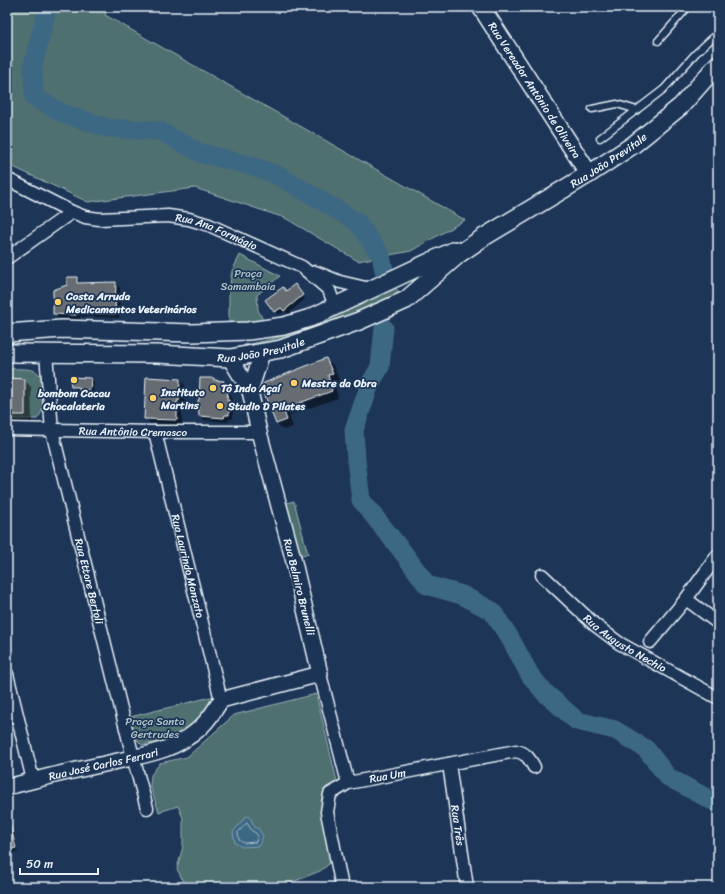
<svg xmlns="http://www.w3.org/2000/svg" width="725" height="894" font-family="Sriracha,sans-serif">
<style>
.green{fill:#4f6f6f;stroke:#9cb0b4}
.water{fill:#3e6884;stroke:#829fb2}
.shadow{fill:#0007}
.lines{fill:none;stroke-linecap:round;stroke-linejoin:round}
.shore{stroke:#a4baca;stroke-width:1}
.river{stroke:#3e6884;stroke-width:19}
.building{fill:#666c71;stroke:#e8f1f8}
.service-casing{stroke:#e8f1f8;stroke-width:9}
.minor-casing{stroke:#e8f1f8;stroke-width:15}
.tertiary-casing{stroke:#e8f1f8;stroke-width:18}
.secondary-casing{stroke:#e8f1f8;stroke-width:20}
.service{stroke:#1d3557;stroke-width:6}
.minor{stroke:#1d3557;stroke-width:12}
.tertiary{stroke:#1d3557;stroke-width:15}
.secondary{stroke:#1d3557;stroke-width:17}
.poi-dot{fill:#ffd166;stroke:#1d3557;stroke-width:1.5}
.labels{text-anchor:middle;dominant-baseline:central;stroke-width:3.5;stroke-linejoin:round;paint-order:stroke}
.street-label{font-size:11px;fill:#e8f1f8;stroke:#1d3557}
.park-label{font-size:11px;fill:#b2c4c8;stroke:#1d3557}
.poi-label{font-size:11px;font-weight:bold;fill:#e8f1f8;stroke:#1d3557;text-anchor:start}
</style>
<rect width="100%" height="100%" fill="#1d3557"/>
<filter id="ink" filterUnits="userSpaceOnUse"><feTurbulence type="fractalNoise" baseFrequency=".025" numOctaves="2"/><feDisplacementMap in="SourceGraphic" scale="8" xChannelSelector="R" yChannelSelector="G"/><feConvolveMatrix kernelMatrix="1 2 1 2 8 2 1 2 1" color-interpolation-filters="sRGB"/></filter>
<g filter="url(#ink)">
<g class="green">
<polygon points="7,7 107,7 105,15 465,220 411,251 358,261 285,218 195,188 88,202 7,164"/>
<polygon points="240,255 280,276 257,295 258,310 265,324 229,330 229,290 232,271"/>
<path d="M395,287L401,296L324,329L244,352V345C298,336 346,312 395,287Z"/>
<path d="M7,369C13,369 30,368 35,371C46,376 46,401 42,411C41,414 39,416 37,419H7Z"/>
<polygon points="294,501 308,554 298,556 283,504"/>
<polygon points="316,694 337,781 325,788 321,801 333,856 329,864 320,871 280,887 186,887 177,869 183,846 183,818 178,806 159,812 150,786 151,775 160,763 187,757 234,715"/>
<path d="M215,696L209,716L170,740L142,745C133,737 132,729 130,717Z"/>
</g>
<polygon class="water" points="246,816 250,817 255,828 258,828 263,836 259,846 242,847 235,843 233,832"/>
<g class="shadow">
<polygon points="77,278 81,284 116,283 120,288 119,318 80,316 80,319 58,318 54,314 68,285"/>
<polygon points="298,289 305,299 288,314 285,311 278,315 267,300 286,292"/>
<polygon points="326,359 333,365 339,380 334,382 338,398 289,415 293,427 283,430 277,424 263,388"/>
<polygon points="7,379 24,380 31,387 32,422 7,421"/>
<polygon points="90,379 94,382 93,392 83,392 80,389 75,389 72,386"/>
<polygon points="214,379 216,381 223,382 230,390 229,393 232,396 231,404 233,406 233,419 229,419 228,422 204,420 200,416"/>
<polygon points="179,380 185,385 184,405 182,406 182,425 150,423 145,418"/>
<polygon points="7,807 18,851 7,854"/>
</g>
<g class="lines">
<polygon class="shore" points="247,823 252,831 256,833 258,836 256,842 244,843 239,840 238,833"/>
<g class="river">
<polyline points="46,7 46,14 33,65 34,97 62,113 107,128 160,131 200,153 253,166 279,176 336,209 358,223 381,256 384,270"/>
<polyline points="384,328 380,367 370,384 354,430 356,460 361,500 402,551 427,585 462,595 492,611 510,638 530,675 544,692 577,721 615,730 646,749 668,777 707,798 718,803"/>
</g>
</g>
<g class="building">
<polygon points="67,277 77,277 77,283 116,282 115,314 76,312 76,315 53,314 53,290 67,285"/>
<polygon points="295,284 303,295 284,311 281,308 274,312 265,300 283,287 286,291"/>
<polygon points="326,358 333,374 328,375 332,391 283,409 287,420 276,424 262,388 264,383"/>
<polygon points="70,377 91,378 90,390 79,390 79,387 71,387"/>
<polygon points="146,377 180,379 179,401 177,401 177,420 144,419"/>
<polygon points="7,378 25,379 25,415 7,415"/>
<polygon points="200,378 214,378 214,380 224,381 223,385 226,385 225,390 228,390 227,400 229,400 229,415 225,415 224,418 199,416 198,400 199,400"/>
<polygon points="10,824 16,848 7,850 7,825"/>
</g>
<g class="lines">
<g class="service-casing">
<g id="service">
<polyline points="658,41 688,7"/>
<polyline points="592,109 617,104 637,110"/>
<polyline points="600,138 664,89 696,53 718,33"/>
</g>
</g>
<g class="minor-casing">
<g id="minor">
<path id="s1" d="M7,179L72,212L85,217L99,219L168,216L189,219L209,225L302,267L329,290L333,301L331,308"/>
<polyline points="7,258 72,212"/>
<polyline points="315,272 340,282 370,289"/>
<path id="s2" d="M46,353L52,431L133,757L147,808"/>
<path id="s3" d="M7,429L155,432H259"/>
<path id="s4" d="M155,432L221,700"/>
<path id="s5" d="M542,575L595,625L619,643L718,698"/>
<polyline points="686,599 718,623"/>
<polyline points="650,642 686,599 718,555"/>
<polyline points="7,674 33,780"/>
<polyline points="320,674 348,783"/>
<path id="s6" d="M449,764L467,887"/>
<path id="s7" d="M342,887L327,812L330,794L348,783L516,751C526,753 529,758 534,767"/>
</g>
</g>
<g class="tertiary-casing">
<g id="tertiary">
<polyline points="250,391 262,353"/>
<path id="s8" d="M7,787C41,778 75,770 109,763C134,757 165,753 187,738C203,728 212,715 221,700L320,674L293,558L259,432L250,391L230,358"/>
</g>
</g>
<g class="secondary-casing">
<g id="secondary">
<path id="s9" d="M481,7L589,174"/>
<polyline points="7,333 62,329 192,333 248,331 284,326 310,318 455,250"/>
<path id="s10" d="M7,353L157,354L230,358L281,349L359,321L406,300L459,254L484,237L589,174L633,145L681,106L718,64"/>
</g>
</g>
<use href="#service" class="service"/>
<use href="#minor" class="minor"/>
<use href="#tertiary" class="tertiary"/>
<use href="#secondary" class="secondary"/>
</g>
</g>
<g class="poi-dot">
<circle cx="58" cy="302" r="4"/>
<circle cx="74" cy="380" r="4"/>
<circle cx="294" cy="383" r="4"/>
<circle cx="213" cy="388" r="4"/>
<circle cx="153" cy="398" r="4"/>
<circle cx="220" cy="406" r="4"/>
</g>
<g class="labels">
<g class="street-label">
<text stroke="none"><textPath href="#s9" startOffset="99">Rua Vereador Antônio de Oliveira</textPath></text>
<text stroke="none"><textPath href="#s10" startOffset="656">Rua João Previtale</textPath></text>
<text stroke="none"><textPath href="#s1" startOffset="221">Rua Ana Formágio</textPath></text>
<text stroke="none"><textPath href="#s10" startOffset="255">Rua João Previtale</textPath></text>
<text stroke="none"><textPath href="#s3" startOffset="126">Rua Antônio Cremasco</textPath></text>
<text stroke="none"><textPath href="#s4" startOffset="138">Rua Laurindo Manzato</textPath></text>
<text stroke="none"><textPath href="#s2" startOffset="233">Rua Ettore Bertoli</textPath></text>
<text transform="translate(299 587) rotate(76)">Rua Belmiro Brunelli</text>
<text stroke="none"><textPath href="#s5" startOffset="108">Rua Augusto Nechio</textPath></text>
<text stroke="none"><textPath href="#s8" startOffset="99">Rua José Carlos Ferrari</textPath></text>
<text stroke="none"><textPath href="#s7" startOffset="156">Rua Um</textPath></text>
<text stroke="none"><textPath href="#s6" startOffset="62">Rua Três</textPath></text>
</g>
<g class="park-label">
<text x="248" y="273">Praça<tspan x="248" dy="13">Samambaia</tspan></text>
<text x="155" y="721">Praça Santa<tspan x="155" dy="13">Gertrudes</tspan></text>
</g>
<g class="poi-label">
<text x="66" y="296">Costa Arruda<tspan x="66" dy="13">Medicamentos Veterinários</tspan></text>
<text x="302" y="383">Mestre da Obra</text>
<text x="221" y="388">Tô Indo Açaí</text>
<text x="161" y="392">Instituto<tspan x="161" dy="13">Martins</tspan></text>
<text x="74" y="393" text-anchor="middle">bombom Cacau<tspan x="74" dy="13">Chocalateria</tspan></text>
<text x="228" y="406">Studio D Pilates</text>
</g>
</g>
<rect width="725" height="894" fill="none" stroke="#1d3557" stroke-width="24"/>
<rect x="12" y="12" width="701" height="870" fill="none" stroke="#e8f1f8" stroke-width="1.5" filter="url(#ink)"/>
<path d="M20 868v6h78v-6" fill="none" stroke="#e8f1f8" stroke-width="2"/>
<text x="26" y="868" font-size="12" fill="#e8f1f8" stroke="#1d3557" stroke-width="3" paint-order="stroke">50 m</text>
</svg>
